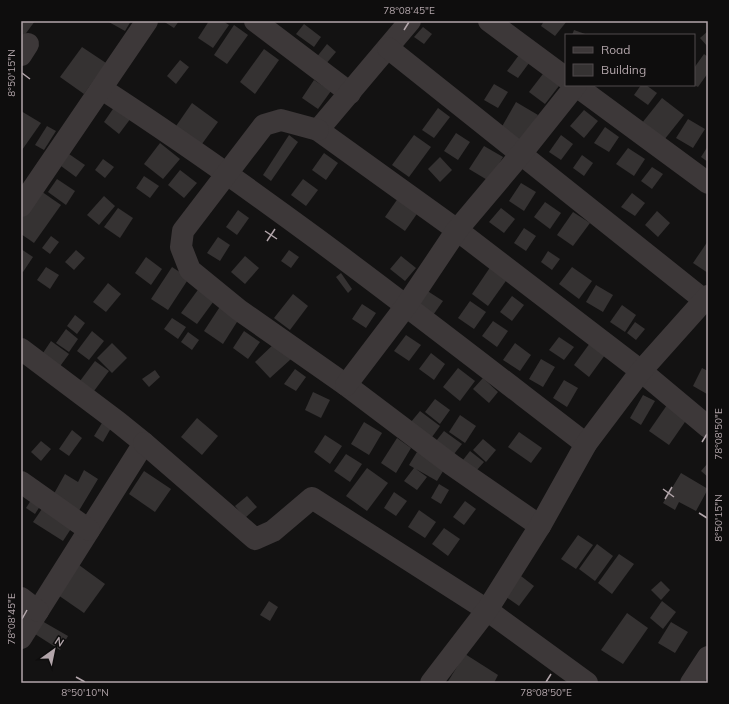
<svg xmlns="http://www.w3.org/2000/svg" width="729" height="704" font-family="Mulish,sans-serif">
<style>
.building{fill:#353232}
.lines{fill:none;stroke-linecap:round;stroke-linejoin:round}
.minor{stroke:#3d3839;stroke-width:22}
.ticks{fill:none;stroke:#b2a5aa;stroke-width:1.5}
.neatline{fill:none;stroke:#b2a5aa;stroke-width:1.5}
.ticks-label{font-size:10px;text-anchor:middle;fill:#b2a5aa}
</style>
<rect width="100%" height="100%" fill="#131212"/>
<g class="building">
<polygon points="21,21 35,21 21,40"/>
<polygon points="107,21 131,21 125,31"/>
<polygon points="163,21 179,21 174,28"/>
<polygon points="209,21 223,21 229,25 213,48 198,38"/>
<polygon points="544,21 567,21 555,36 541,26"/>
<polygon points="304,24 321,37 314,47 296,34"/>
<polygon points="234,25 248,35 227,64 214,55"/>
<polygon points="423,27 432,34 424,44 414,37"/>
<polygon points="574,30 588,35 572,35"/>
<polygon points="708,31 708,47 700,38"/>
<polygon points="327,44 336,52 325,65 316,58"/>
<polygon points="82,47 106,63 84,94 60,77"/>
<polygon points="264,49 279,60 255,94 240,82"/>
<polygon points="704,54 708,57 708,73 698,87 694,85 694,68"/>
<polygon points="519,55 529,63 518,78 507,71"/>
<polygon points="180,60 189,67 176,84 167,76"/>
<polygon points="546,70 562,82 545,104 529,92"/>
<polygon points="314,80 331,91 318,109 302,98"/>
<polygon points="494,84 508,92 498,108 484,100"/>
<polygon points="641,85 646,85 657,93 648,105 634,95"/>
<polygon points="662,98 684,115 664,140 642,123"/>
<polygon points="516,102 538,115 522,143 500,130"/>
<polygon points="192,103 218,122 199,148 174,129"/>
<polygon points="115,106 131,118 119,134 104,122"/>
<polygon points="438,108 450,117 434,138 422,130"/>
<polygon points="584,110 598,121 584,138 570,126"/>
<polygon points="21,111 41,123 22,150 21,149"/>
<polygon points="688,119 705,129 693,148 676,138"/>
<polygon points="47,126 56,131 44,150 35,145"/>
<polygon points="605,127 619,137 609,152 594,143"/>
<polygon points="456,133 470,142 458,160 444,151"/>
<polygon points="289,135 298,142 271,181 263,175"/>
<polygon points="414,135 431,147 409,177 392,165"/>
<polygon points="561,135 573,144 561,160 549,152"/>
<polygon points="160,143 180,159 163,179 144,164"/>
<polygon points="484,146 503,157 489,181 469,169"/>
<polygon points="708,146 708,162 701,157"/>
<polygon points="628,148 645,159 634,176 616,164"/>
<polygon points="324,153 338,163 326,180 312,170"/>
<polygon points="69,154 85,165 76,177 61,166"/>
<polygon points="582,155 593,163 584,176 573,168"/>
<polygon points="440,157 452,170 440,182 428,169"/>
<polygon points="103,159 114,167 105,178 95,170"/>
<polygon points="652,167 663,174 652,189 641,181"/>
<polygon points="180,170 197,183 184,198 168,185"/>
<polygon points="144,176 159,186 150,198 136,188"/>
<polygon points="57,179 75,191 66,205 48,192"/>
<polygon points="303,179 318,190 306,206 291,195"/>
<polygon points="521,183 536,192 524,211 509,201"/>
<polygon points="35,187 61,205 34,243 21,234 21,208"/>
<polygon points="632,193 645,203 635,216 621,207"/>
<polygon points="401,194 421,208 405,231 385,217"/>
<polygon points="104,196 115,206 99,225 87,215"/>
<polygon points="545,202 561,213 550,229 534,217"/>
<polygon points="118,208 133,218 120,238 104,227"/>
<polygon points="501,208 515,219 504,233 489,222"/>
<polygon points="238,210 249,218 237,235 226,227"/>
<polygon points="657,211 670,223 658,237 645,225"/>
<polygon points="573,212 590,223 573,246 557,235"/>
<polygon points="524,228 536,236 526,251 514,243"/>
<polygon points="51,236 59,242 50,254 42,248"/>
<polygon points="218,237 230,245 220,261 207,253"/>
<polygon points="708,241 708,273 693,263"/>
<polygon points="21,249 33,257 23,272 21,271"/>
<polygon points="76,250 85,258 74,270 65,262"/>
<polygon points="289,250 299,257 291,268 281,261"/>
<polygon points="548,251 560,259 552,270 541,262"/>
<polygon points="245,256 259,268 245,284 231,272"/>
<polygon points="401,256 416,268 405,281 390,269"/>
<polygon points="146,257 162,269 151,285 135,273"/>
<polygon points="491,266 508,278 488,306 472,294"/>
<polygon points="46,267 59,275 50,289 37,280"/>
<polygon points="172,267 189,278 168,310 151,299"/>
<polygon points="572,267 592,281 579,299 559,284"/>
<polygon points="341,273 352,289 348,293 336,277"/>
<polygon points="108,283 121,294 106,312 93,302"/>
<polygon points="596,285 613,295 603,312 586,302"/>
<polygon points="200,287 216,298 197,324 181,313"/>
<polygon points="426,290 443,301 431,318 415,307"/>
<polygon points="293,294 308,306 290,330 274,318"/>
<polygon points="512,296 524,305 512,321 500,312"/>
<polygon points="470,301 486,312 474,329 458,318"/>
<polygon points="223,302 242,314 223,344 204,331"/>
<polygon points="362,304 376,313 366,328 352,319"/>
<polygon points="622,305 636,315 625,332 610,322"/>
<polygon points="75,315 85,323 77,334 67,326"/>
<polygon points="172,318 186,327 178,339 164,329"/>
<polygon points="493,321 508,331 497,347 482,336"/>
<polygon points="635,322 645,329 636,340 627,333"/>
<polygon points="66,329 78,339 69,352 56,343"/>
<polygon points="92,331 104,341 89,360 77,351"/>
<polygon points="244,331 260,342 248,359 233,348"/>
<polygon points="188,332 199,340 192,350 181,342"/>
<polygon points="406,335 421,345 409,361 394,351"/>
<polygon points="559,337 574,347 564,360 549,350"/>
<polygon points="51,341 69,354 58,369 41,356"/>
<polygon points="276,342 291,359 270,378 255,362"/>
<polygon points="112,343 127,358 112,373 97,358"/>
<polygon points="515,343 531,355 520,371 503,360"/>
<polygon points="590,343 605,355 589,377 574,365"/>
<polygon points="431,353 445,364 434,380 419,369"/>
<polygon points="541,359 555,367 543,387 529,379"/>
<polygon points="95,361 109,371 94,391 80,381"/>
<polygon points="458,368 475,381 460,401 443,387"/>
<polygon points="702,368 708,371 707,394 693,386"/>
<polygon points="295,369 306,377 296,391 284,384"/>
<polygon points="155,370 160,377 149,387 142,379"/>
<polygon points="483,378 498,392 489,403 473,389"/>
<polygon points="564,380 578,388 567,407 553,398"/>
<polygon points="313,392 330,400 321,418 305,410"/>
<polygon points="643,395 655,401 641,425 630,418"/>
<polygon points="435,399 450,410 440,424 425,412"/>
<polygon points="667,405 687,419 669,445 649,431"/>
<polygon points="420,411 440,426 432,437 411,422"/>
<polygon points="460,415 476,426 465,443 449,432"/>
<polygon points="197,418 218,436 202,455 181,437"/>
<polygon points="364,422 382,433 369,455 351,444"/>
<polygon points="102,423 111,428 103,442 94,436"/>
<polygon points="72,430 82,438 69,456 59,449"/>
<polygon points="444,431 462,444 454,454 436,441"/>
<polygon points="519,432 542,448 531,463 508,447"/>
<polygon points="325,435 342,446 330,464 314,452"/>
<polygon points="397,438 411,448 396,473 381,463"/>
<polygon points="483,439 496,450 486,462 473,450"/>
<polygon points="41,441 51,449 41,461 31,452"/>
<polygon points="470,451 484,462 476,471 463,460"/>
<polygon points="417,452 445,468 437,481 416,469 427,477 417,490 404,481 414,468 409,465"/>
<polygon points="346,454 362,464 350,482 334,471"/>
<polygon points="708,463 708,477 701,471"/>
<polygon points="367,468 388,483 367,511 346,496"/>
<polygon points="84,470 98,479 77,514 51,499 65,474 78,482"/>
<polygon points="144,471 171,489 155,512 129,494"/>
<polygon points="681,473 708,489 696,511 679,502 675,510 663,503"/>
<polygon points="439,484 449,490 441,504 431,498"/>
<polygon points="394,492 407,501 396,516 384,508"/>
<polygon points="247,496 257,507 245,518 235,506"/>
<polygon points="33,497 42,503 35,514 26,508"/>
<polygon points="465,501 476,509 464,525 453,517"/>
<polygon points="46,503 76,521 63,541 33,522"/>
<polygon points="419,510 436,522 425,538 408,527"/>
<polygon points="444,528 460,539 448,556 432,544"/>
<polygon points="578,535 593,545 576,569 561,559"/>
<polygon points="597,544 613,556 595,581 579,569"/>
<polygon points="619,554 634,564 612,594 598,583"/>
<polygon points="79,565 105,584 84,613 58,595"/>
<polygon points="517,573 534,586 519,606 502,594"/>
<polygon points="661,581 670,590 661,600 651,590"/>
<polygon points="269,601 278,607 270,621 260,615"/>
<polygon points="662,601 676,612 663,629 650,618"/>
<polygon points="627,613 648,628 623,664 601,650"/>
<polygon points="42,621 68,636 60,650 35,634"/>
<polygon points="671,622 688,632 675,653 658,643"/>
<polygon points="465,654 498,675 494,683 447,683"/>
</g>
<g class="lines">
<g class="minor">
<polyline points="255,21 350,93"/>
<polyline points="410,21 318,130 457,230 641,371 708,427"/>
<polyline points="489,21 566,78"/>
<polyline points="388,48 704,300"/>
<polyline points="21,55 28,44"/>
<polyline points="575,85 708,183"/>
<path d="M102,89C270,198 427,322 586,444"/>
<polyline points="318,130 281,120 264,125 183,231 181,247 190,270 239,310 346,385 452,465 540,526"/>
<polyline points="21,206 147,21"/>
<polyline points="21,349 118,422 144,443 21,638"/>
<polyline points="346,385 406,306 457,230 521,154 576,85"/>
<polyline points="144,443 255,539 273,531 312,498 487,610 587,683"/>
<polyline points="21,482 89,530"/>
<polyline points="21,598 38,611"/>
<polyline points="431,683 487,610 540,526 586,444 641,371 708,296"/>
<polyline points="691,683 708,657"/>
</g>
</g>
<path class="ticks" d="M404,30L409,22M22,73L30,79M265,231L277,239M267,241L275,229M702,442L707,434M663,489L674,497M665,499L672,487M699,513L707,518M22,619L27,610M76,677L85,682M546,682L551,674"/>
<rect width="729" height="704" fill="none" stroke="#0e0d0d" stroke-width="44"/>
<rect x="565" y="34" width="130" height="52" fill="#0e0d0d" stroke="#504a4c"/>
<rect x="573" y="47" width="20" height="6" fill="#3d3839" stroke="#504a4c"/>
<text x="601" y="54" font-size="12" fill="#b2a5aa">Road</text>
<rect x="573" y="64" width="20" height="12" fill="#353232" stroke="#504a4c"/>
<text x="601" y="74" font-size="12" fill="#b2a5aa">Building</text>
<g transform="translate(54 650) rotate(33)" stroke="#0e0d0d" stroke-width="3" paint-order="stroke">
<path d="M0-3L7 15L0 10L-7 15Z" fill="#b2a5aa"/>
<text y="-6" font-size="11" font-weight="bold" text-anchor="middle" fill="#b2a5aa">N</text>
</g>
<rect x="22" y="22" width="685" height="660" class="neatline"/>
<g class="ticks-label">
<text x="409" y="14">78°08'45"E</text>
<text transform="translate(11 73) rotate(-90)" y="4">8°50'15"N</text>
<text transform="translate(718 434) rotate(-90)" y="4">78°08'50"E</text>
<text transform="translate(718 518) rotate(-90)" y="4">8°50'15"N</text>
<text transform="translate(11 619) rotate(-90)" y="4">78°08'45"E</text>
<text x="85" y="696">8°50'10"N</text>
<text x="546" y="696">78°08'50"E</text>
</g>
</svg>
